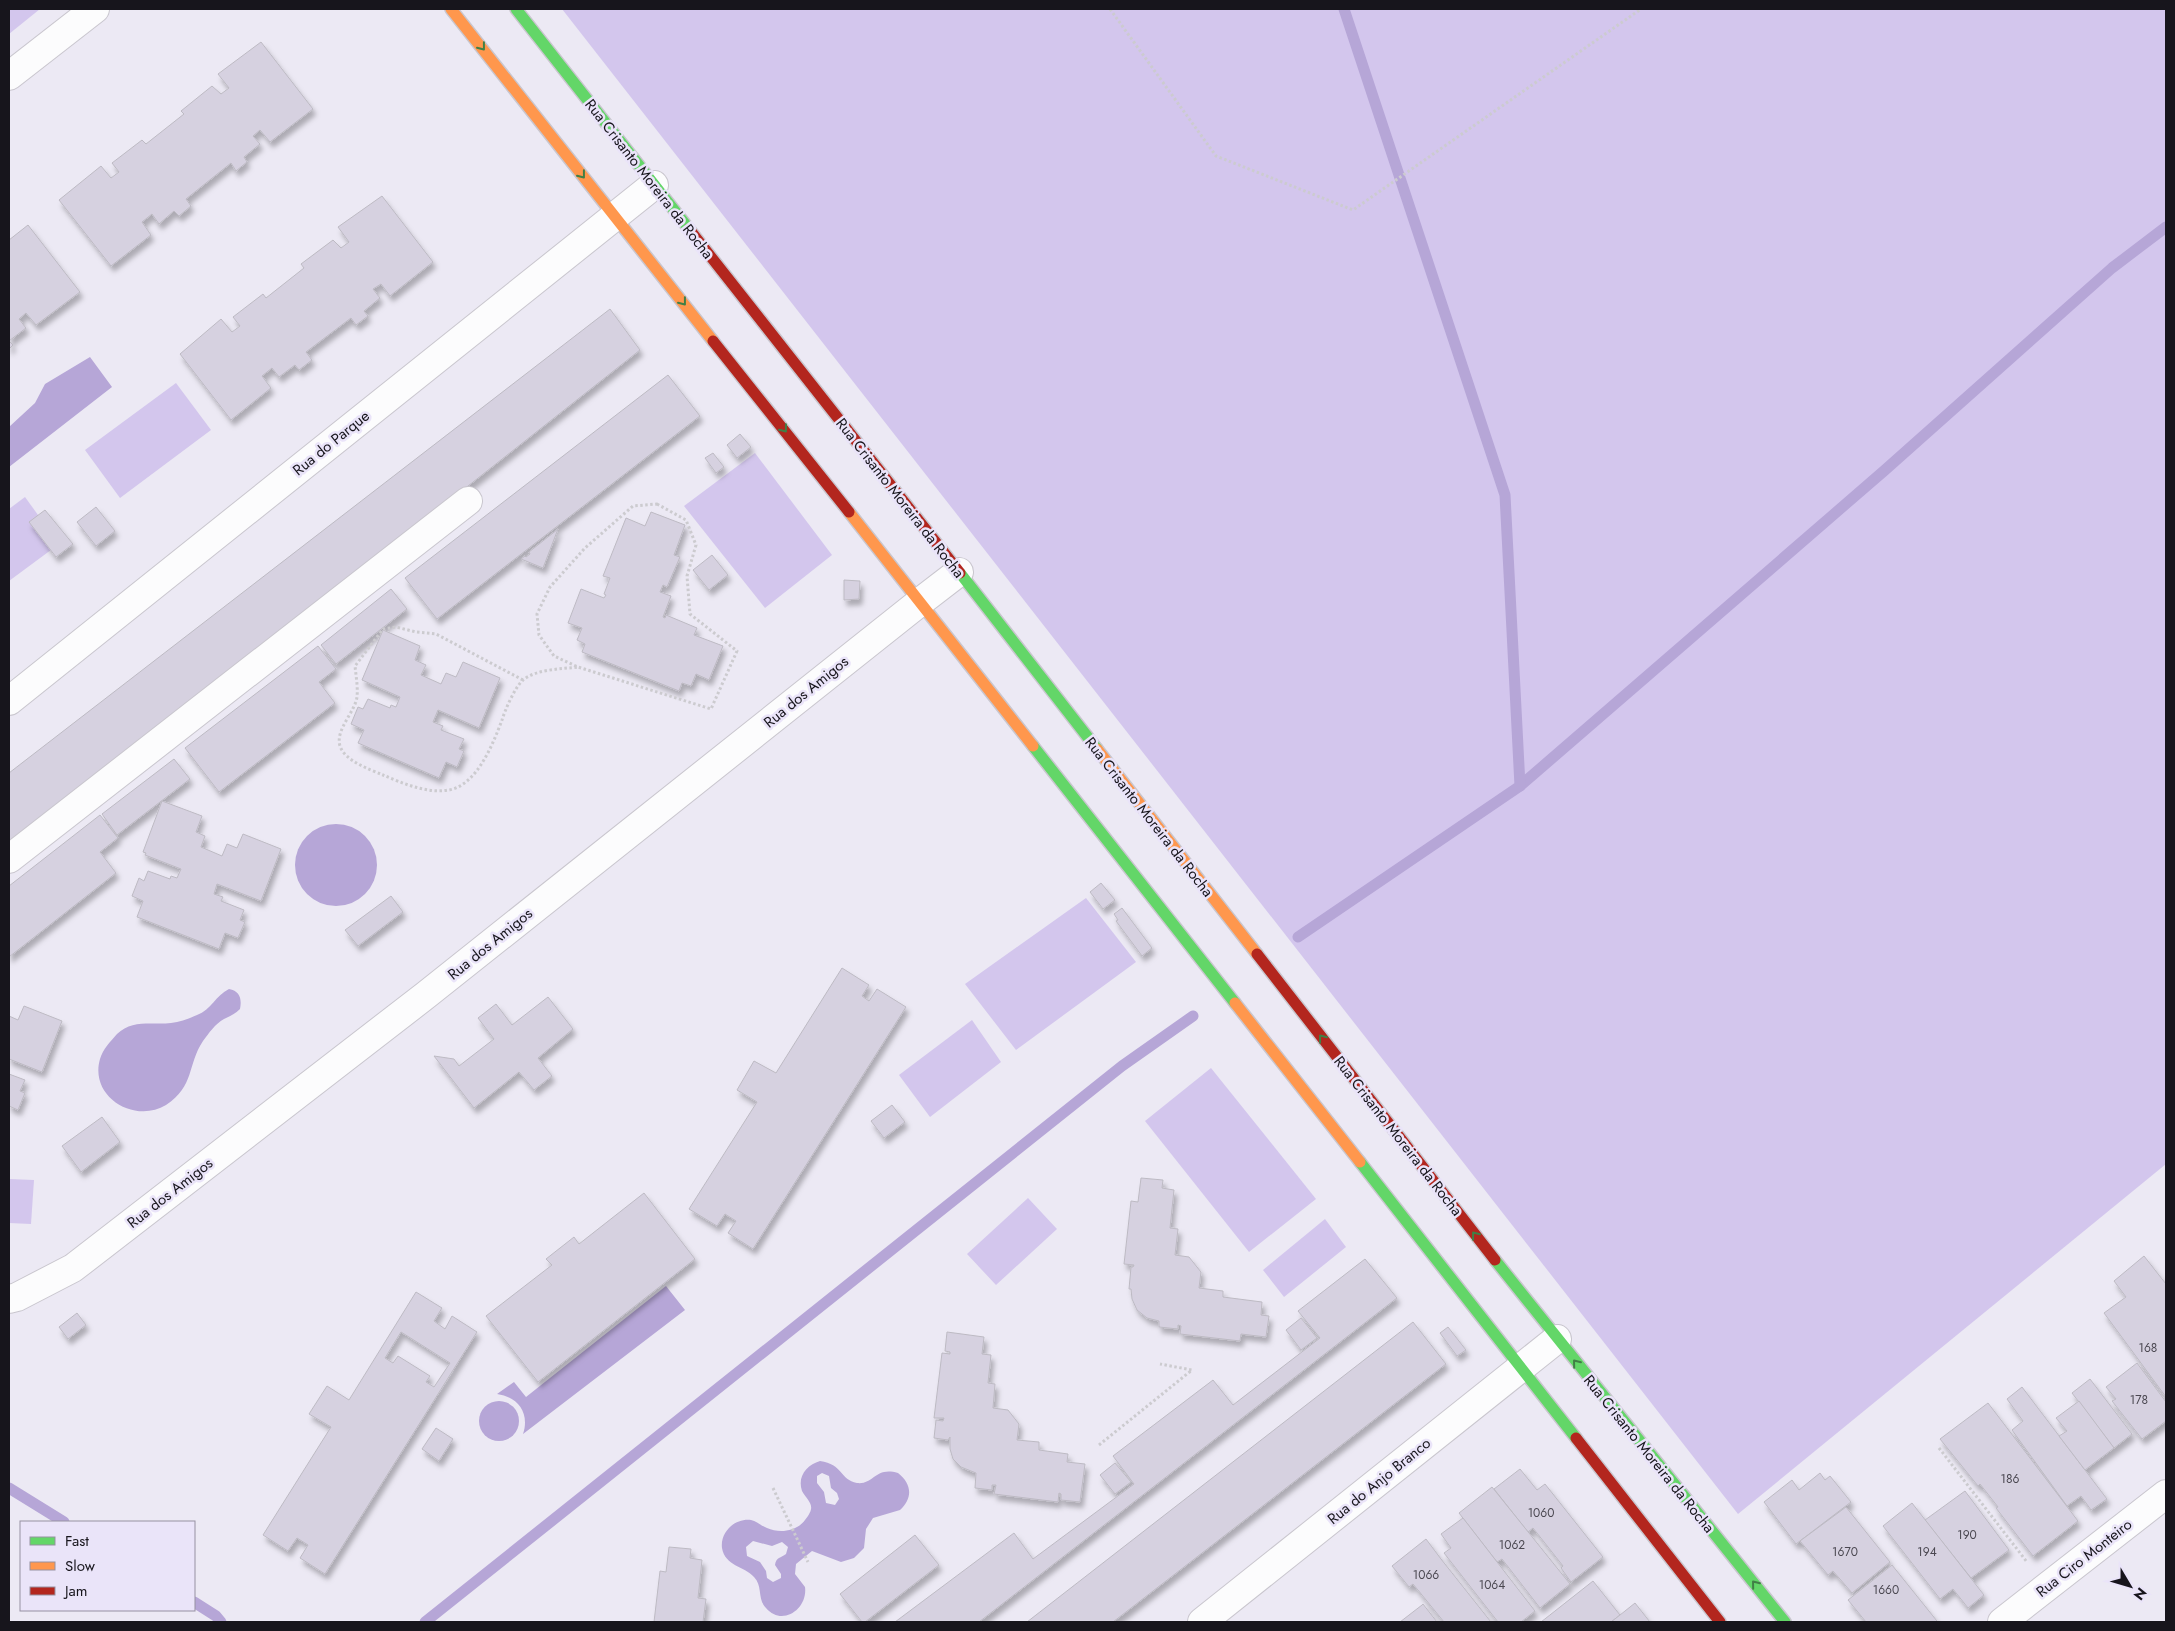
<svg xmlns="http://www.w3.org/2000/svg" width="2175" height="1631" font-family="Jost,sans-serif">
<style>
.green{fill:#d3c6ed}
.water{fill:#b6a6d7;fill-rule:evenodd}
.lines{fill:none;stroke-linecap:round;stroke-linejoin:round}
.stream{stroke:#b6a6d7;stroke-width:11}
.building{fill:#d6d1e0;stroke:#bdbac3;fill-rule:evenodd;filter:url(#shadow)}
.street-casing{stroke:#c9c6ce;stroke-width:30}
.fast-casing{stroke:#c9c6ce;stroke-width:14}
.slow-casing{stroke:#c9c6ce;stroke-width:14}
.jam-casing{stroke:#c9c6ce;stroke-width:14}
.path{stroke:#cccbcf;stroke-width:3;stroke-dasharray:2.5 2.5;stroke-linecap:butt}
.street{stroke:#fcfcfd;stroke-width:28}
.fast{stroke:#63d668;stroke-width:11}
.slow{stroke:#ff974d;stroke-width:11}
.jam{stroke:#b3261e;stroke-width:11}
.oneway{stroke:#417f46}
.labels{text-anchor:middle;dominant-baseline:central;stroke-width:5;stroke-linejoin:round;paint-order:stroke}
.number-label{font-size:12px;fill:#4a4750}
.street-label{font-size:15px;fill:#17151c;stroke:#eae4f9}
</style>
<defs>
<filter id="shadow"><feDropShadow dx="3" dy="5.5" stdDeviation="2.5" flood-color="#0004"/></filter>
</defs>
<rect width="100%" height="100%" fill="#ece9f4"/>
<g class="green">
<polygon points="9,9 40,9 9,34"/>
<polygon points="562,9 2166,9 2166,1164 1738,1514"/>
<polygon points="176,383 211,430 120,498 85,450"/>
<polygon points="755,453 832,555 765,608 684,506"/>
<polygon points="25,497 59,544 9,581 9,509"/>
<polygon points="1086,898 1136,962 1016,1050 965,984"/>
<polygon points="972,1020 1001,1062 930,1117 899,1075"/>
<polygon points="1211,1068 1316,1199 1249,1252 1145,1121"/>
<polygon points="9,1179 34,1180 31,1224 9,1223"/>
<polygon points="1028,1198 1057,1229 996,1285 967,1254"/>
<polygon points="1325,1219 1346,1247 1284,1297 1263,1270"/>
</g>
<g class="water">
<polygon points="90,357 112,387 9,467 9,427 35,403 45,384"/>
<circle cx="336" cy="865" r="41"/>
<path d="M229,989C240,991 242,999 240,1009C235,1014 230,1016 224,1019C215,1024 209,1033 203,1041C187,1065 195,1086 166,1105C135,1124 89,1097 100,1059C103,1049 110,1042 117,1034C132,1019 152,1025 171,1023C180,1022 188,1019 197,1015C211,1010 216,995 229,989Z"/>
<path d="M666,1286L685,1310L523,1434C530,1413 518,1397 497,1394L514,1382L526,1397Z"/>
<circle cx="499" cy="1421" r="20"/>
<path d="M820,1461C843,1464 840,1480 857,1483C874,1485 875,1466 898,1473C912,1484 913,1498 900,1510L873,1518L866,1529L864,1548L854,1558L841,1562L812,1551L796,1564L795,1574L805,1587C808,1609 782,1627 766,1608C757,1599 763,1586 754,1577C744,1566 725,1566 722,1548C720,1532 735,1518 751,1520C757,1521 761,1526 767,1528C780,1534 797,1531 805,1520C817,1505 809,1503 802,1491C797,1476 807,1465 820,1461ZM822,1473L829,1476L831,1488L837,1493L839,1499L835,1505L826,1503L824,1492L817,1483V1476ZM753,1541L772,1546L782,1542L788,1547L786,1554C781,1558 776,1557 775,1565L781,1574V1578L773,1582L767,1578L766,1571L760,1562L747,1556L746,1547Z"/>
</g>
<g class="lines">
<g class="stream">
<polyline points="1520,786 1885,470 2112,268 2166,227"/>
<polyline points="1298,937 1520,786 1505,495 1344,9"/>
<polyline points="9,1488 64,1522"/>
<polyline points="194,1602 216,1616 221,1622"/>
<polyline points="425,1622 1122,1066 1193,1016"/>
</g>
</g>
<g class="building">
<polygon points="261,42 313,109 270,142 260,130 253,136 260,144 244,157 247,162 236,171 231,163 186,199 191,206 179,216 174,211 159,224 152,214 142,222 151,235 111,266 59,200 101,166 111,178 119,172 112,163 142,140 146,144 184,114 181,111 212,86 221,94 229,88 218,74"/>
<polygon points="382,196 433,262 390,296 381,284 373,289 380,298 364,311 368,316 356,325 351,318 306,352 312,360 299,370 295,365 279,377 272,368 262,376 271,388 231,420 180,354 221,319 232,332 240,326 233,317 263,294 266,298 304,268 301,264 333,240 341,248 349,242 338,227"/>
<polygon points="28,225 80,292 36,325 26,313 19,319 26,328 9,341 13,345 9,349 9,240"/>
<polygon points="610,309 640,350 9,849 9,773"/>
<polygon points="668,375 700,416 437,619 405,578"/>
<polygon points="740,434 751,447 737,458 727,445"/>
<polygon points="713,453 724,467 716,473 705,458"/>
<polygon points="96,507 115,531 96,546 77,522"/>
<polygon points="45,510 73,544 56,557 29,522"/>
<polygon points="651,512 685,525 674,555 680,557 667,587 663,585 660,592 671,596 663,617 665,618 666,615 697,628 694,635 723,646 709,680 696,674 691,686 682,683 679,691 582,652 585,644 577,640 582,628 568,623 581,589 604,598 606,595 604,594 610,578 603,576 626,518 645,526"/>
<polygon points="558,529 543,568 521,559 525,556 526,557 530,554 529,552"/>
<polygon points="712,555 728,575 709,590 693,570"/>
<polygon points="844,580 860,581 859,599 844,600"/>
<polygon points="391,589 407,609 336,664 321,645"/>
<polygon points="383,630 420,646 415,660 426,665 421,675 441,684 446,673 456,677 463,662 500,678 479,728 438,710 433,722 443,726 441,730 464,739 459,749 464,751 457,767 446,762 439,778 358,743 364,730 351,724 358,707 363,709 368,699 390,708 391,705 396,707 400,697 362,680"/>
<polygon points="318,646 336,669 319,682 335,703 219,792 185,748"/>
<polygon points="174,759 190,779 117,835 102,814"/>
<polygon points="162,801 202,816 196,832 205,836 201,847 222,856 227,844 237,848 243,834 281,849 261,901 217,884 214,894 223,897 221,901 244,910 240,920 245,922 238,938 225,933 219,949 137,917 143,901 132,896 139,878 144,881 148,871 170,879 171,876 177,878 181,869 145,855 146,853 143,852"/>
<polygon points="100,815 118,838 100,852 116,873 9,957 9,886"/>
<polygon points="1101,883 1115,900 1103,909 1090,892"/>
<polygon points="391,896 403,912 358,946 345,930"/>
<polygon points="1122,908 1152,948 1142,956 1116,921 1118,920 1114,914"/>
<polygon points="842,968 869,985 862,996 869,1001 877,989 906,1007 753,1249 728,1233 736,1221 725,1214 717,1226 689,1209 757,1102 737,1090 754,1061 776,1073"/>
<polygon points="548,997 573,1029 538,1058 552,1076 534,1090 519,1072 474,1108 434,1056 454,1059 459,1066 494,1039 478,1018 496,1004 512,1025"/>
<polygon points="24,1006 62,1021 42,1072 9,1059 9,1016 18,1020"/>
<polygon points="9,1074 25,1080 20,1091 25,1093 18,1110 9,1106"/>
<polygon points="892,1105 905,1122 884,1138 871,1121"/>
<polygon points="102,1117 120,1142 81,1172 62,1146"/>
<polygon points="1141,1178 1163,1180 1162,1188 1174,1190 1170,1228 1178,1229 1175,1255 1189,1257 1201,1272 1199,1288 1223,1291 1223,1297 1262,1302 1261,1315 1269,1316 1266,1337 1241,1334 1240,1341 1180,1334 1181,1326 1178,1325 1178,1329 1159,1327 1159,1321 1147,1318 1137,1310 1132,1299 1131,1289 1129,1289 1131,1267 1133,1267 1134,1265 1124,1264 1131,1201 1138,1202"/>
<polygon points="644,1193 695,1259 538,1382 486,1316 552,1265 546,1259 574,1237 579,1244"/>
<polygon points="2144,1256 2166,1284 2166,1397 2104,1313 2126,1297 2114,1281"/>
<polygon points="1365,1259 1397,1298 979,1622 895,1622 1014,1533 1033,1559 1134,1484 1113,1456 1213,1380 1233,1405 1320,1338 1298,1311"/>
<path d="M416,1292L442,1308L434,1321L445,1329L452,1316L477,1332L325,1574L300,1558L308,1545L297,1538L288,1551L263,1535L331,1427L309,1414L327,1386L349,1400ZM401,1332L450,1363L434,1387L426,1382L430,1376L398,1356L393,1363L385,1358Z"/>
<polygon points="77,1313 86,1325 68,1339 59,1327"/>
<polygon points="1301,1318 1317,1338 1301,1350 1286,1330"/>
<polygon points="1413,1322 1446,1364 1113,1622 1027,1622"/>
<polygon points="1448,1327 1466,1350 1457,1356 1440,1333"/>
<polygon points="947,1332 984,1337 982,1354 991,1355 988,1383 995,1384 993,1408 1008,1410 1019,1424 1017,1440 1039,1442 1039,1450 1068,1454 1067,1462 1085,1464 1080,1502 1061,1500 1061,1494 1059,1493 1058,1502 994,1494 996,1485 992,1485 992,1490 975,1488 976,1473 961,1467 953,1459 950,1449 950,1437 948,1440 934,1438 936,1420 943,1421 944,1418 934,1418 942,1353 950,1354 950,1352 945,1351"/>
<polygon points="2137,1363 2166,1402 2166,1421 2142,1439 2112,1401 2116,1399 2106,1387"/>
<polygon points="2090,1379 2132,1434 2114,1448 2072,1393"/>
<polygon points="2022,1387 2107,1499 2091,1510 2081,1496 2067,1506 2012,1430 2023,1421 2007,1399"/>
<polygon points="2079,1401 2114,1448 2085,1470 2059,1436 2067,1431 2056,1418"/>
<polygon points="1988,1403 2078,1521 2033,1556 1996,1508 1998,1507 1980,1484 1978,1486 1940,1439"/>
<polygon points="436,1428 453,1439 439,1461 422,1449"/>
<polygon points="1115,1463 1131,1482 1115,1494 1100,1475"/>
<polygon points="1520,1469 1537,1490 1545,1484 1603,1557 1571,1582 1561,1568 1563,1566 1533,1528 1528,1532 1494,1489"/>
<polygon points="1820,1473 1825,1480 1830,1476 1851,1502 1796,1544 1764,1502 1792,1480 1799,1490"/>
<polygon points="1492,1487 1570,1584 1540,1608 1502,1559 1497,1562 1459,1513"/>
<polygon points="1965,1491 2009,1550 1971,1578 1925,1520"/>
<polygon points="1912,1503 1984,1595 1968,1608 1953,1589 1940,1599 1883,1526"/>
<polygon points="1846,1507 1890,1562 1852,1593 1833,1571 1828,1575 1800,1541"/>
<polygon points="1463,1518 1535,1611 1521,1622 1498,1622 1444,1553 1451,1548 1441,1534"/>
<polygon points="915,1535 939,1565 865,1622 862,1622 840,1594"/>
<polygon points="1426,1539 1441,1559 1491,1622 1444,1622 1413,1584 1409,1587 1392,1566"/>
<polygon points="669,1547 691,1549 690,1558 702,1560 698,1598 706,1599 703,1622 654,1622 660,1571 666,1572"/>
<polygon points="1892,1565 1937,1621 1936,1622 1866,1622 1848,1600"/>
<polygon points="1593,1581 1620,1615 1611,1622 1541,1622"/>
<polygon points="1635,1603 1650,1622 1611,1622 1620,1615"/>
<polygon points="1423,1604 1437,1622 1400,1622 1422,1605"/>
</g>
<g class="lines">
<g class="street-casing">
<g id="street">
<polyline points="9,76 95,9"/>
<polyline points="9,701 654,185"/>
<polyline points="9,859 468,501"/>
<polyline points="9,1299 17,1297 73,1268 426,995 920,602 959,572"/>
<polyline points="1202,1622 1557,1339"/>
<polyline points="2002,1622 2166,1494"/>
</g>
</g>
<g class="fast-casing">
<g id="fast">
<polyline points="516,9 689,229"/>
<polyline points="960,573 1097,749"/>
<polyline points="1033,746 1235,1003"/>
<polyline points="1360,1162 1576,1438"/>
<polyline points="1495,1260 1785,1622"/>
</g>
</g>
<g class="slow-casing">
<g id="slow">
<polyline points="451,9 713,341"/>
<polyline points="849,512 1033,746"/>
<polyline points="1097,749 1257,954"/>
<polyline points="1235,1003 1360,1162"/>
</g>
</g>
<g class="jam-casing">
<g id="jam">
<polyline points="689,229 960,573"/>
<polyline points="713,341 849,512"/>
<polyline points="1257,954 1495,1260"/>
<polyline points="1576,1438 1720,1622"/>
</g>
</g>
<g class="path">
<polyline points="1110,9 1216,156 1353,210 1641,9"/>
<polygon points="657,504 686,520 696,545 687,576 690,614 737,651 711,709 578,667 554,656 539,635 537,614 550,587 585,548 633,506"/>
<path d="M523,680L436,634L416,632L396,627L383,629L355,666C356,676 358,687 357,697C355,712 335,730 340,746C345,761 369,769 383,775C402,783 427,794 449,790C477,785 493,744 502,720C505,710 515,687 523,680C536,669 562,669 578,667"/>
<polyline points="1099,1445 1192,1370 1160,1364"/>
<polyline points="1939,1448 2027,1562"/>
<polyline points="773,1488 808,1562"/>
</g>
<use href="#street" class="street"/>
<use href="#fast" class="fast"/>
<use href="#slow" class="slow"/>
<use href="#jam" class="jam"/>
</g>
<defs><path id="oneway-chevron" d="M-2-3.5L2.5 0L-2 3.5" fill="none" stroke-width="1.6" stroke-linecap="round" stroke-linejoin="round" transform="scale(1.25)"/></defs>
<g class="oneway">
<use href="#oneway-chevron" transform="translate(482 47) rotate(52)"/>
<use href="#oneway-chevron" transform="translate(582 175) rotate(52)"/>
<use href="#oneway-chevron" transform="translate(683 302) rotate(52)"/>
<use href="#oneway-chevron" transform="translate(784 429) rotate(52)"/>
<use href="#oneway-chevron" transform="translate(1322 1038) rotate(-128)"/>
<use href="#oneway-chevron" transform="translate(1475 1235) rotate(-128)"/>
<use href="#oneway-chevron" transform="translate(1576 1363) rotate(-129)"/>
<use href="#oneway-chevron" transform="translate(1755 1584) rotate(-129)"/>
</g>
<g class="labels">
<g class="number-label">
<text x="2148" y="1348">168</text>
<text x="2139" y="1400">178</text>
<text x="2010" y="1479">186</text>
<text x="1541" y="1513">1060</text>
<text x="1967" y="1535">190</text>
<text x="1512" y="1545">1062</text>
<text x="1845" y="1552">1670</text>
<text x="1927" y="1552">194</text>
<text x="1426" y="1575">1066</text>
<text x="1492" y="1585">1064</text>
<text x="1886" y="1590">1660</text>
</g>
<g class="street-label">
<text transform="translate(649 179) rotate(52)">Rua Crisanto Moreira da Rocha</text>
<text transform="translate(331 443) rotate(-39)">Rua do Parque</text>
<text transform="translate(900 498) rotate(52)">Rua Crisanto Moreira da Rocha</text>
<text transform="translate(806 692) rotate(-39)">Rua dos Amigos</text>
<text transform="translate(1149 817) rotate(52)">Rua Crisanto Moreira da Rocha</text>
<text transform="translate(490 944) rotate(-39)">Rua dos Amigos</text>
<text transform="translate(1398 1136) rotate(52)">Rua Crisanto Moreira da Rocha</text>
<text transform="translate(170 1193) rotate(-38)">Rua dos Amigos</text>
<text transform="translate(1649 1454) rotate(51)">Rua Crisanto Moreira da Rocha</text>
<text transform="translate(1379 1481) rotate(-39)">Rua do Anjo Branco</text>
<text transform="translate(2084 1558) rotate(-38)">Rua Ciro Monteiro</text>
</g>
</g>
<rect width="2175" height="1631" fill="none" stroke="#17151c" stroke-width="20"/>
<rect x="20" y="1521" width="175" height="90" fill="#eae4f9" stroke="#9691a1"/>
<rect x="30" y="1537" width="25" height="8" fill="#63d668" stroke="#9691a1"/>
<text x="65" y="1546" font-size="15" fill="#17151c">Fast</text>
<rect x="30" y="1562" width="25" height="8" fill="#ff974d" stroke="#9691a1"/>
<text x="65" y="1571" font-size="15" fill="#17151c">Slow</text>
<rect x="30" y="1587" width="25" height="8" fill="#b3261e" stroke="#9691a1"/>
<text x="65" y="1596" font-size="15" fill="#17151c">Jam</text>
<g transform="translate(2130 1586) rotate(128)" stroke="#eae4f9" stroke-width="4" paint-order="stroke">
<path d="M0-4L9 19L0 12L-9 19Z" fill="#17151c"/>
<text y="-8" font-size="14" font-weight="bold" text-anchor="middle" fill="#17151c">N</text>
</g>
</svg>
